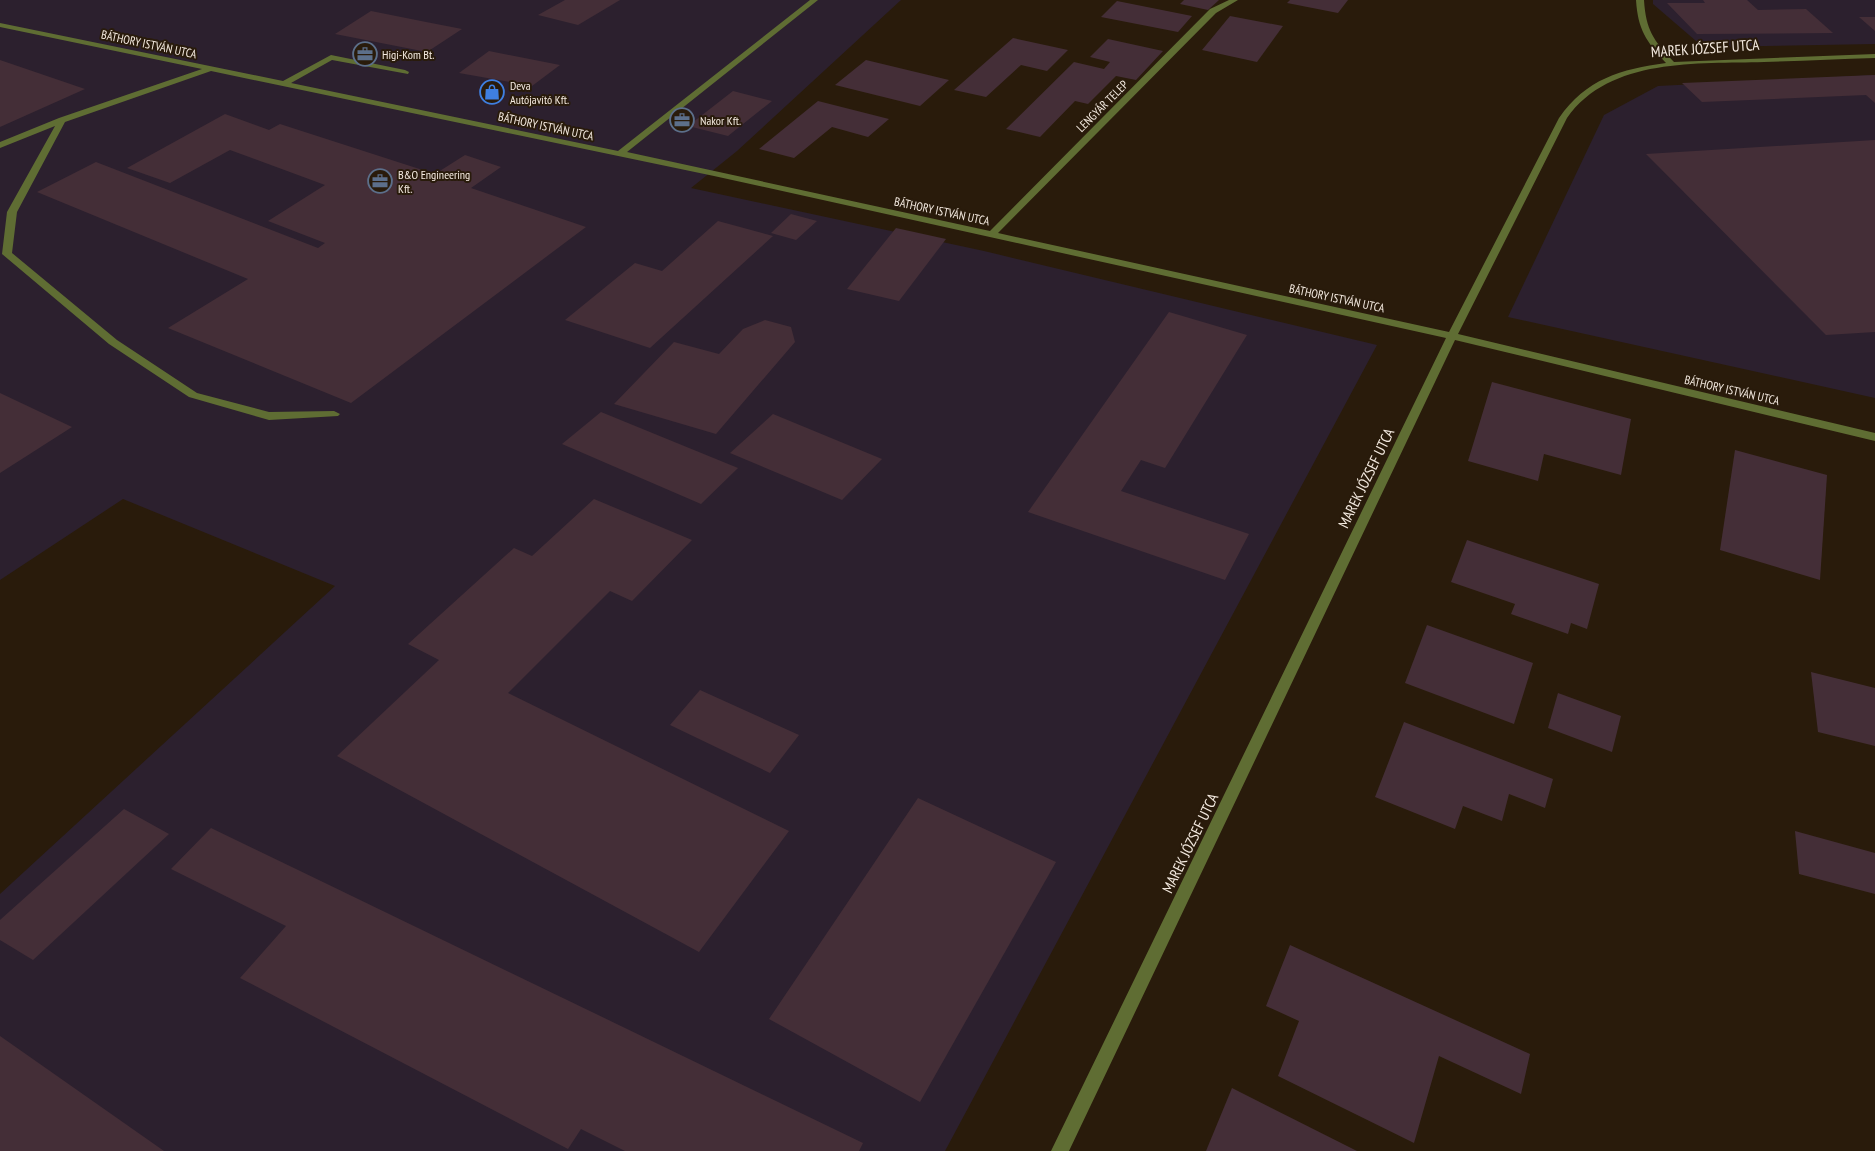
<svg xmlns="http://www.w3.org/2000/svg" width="1875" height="1151" font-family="'PT Sans Narrow',sans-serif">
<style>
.industrial{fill:#2c202e}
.building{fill:#442e37}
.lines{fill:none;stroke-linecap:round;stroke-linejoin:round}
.minor{fill:#5f6d33;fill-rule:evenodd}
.labels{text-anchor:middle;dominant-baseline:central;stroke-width:4;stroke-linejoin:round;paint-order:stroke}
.far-street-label{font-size:12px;fill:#f4eae0;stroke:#291b0b}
.far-poi-label{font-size:12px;fill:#f4eae0;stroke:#291b0b;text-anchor:start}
.street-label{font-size:15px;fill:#f4eae0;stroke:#291b0b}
</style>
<rect width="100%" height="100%" fill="#291b0b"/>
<g class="industrial">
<polygon points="0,0 901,0 737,151 691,188 984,251 1377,345 945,1151 0,1151 0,894 335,586 123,499 0,580"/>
<polygon points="1653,0 1875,0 1875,44 1703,47 1653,4"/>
<polygon points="1875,75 1875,398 1508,317 1604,115 1658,86"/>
</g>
<g class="building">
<polygon points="565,0 620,0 578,25 538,15"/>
<polygon points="1184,0 1219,0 1208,10 1180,4"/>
<polygon points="1290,0 1348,0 1338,13 1287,3"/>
<polygon points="1703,0 1747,0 1758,10 1806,9 1833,33 1697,34 1667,3 1705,3"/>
<polygon points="1117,1 1192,16 1178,32 1101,17"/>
<polygon points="371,11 421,21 462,29 427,52 335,34"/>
<polygon points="1230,16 1283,26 1257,62 1202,50"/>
<polygon points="1859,17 1875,17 1875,31"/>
<polygon points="1013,38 1068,50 1047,71 1021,65 986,97 954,90"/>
<polygon points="1108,39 1163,51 1136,80 1116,76 1088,104 1075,101 1040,137 1006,129 1074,62 1104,69 1110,62 1090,57"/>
<polygon points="489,51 560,65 532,86 459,73"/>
<polygon points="0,60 85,89 0,127"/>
<polygon points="866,60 949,80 920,106 835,85"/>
<polygon points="1875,75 1875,103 1866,95 1702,102 1682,83"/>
<polygon points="733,91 772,101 728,136 688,126"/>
<polygon points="818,101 889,119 868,137 832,127 794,158 759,149"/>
<polygon points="225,114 269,130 280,124 435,174 465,155 501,167 471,188 586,227 351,403 168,328 248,279 37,192 96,162 305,243 318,248 325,243 268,221 325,185 230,150 170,183 127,168"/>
<polygon points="1875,140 1875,332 1826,335 1646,154"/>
<polygon points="791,214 817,221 796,240 771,233"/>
<polygon points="718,221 773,236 650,348 565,320 635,263 662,271"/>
<polygon points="896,228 946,239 899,301 847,289"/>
<polygon points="1169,312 1247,335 1165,468 1141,460 1121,491 1249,534 1225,580 1028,512"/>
<polygon points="765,320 791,327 795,342 716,434 614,404 674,342 719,354 743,329"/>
<polygon points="1492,382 1631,419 1621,475 1544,454 1538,481 1468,461"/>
<polygon points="0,393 72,427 0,473"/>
<polygon points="601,412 738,468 701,504 562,444"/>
<polygon points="773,414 882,459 842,500 730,453"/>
<polygon points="1735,450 1827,475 1820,580 1720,550"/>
<polygon points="594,499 692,540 632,601 610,591 508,693 789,831 699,952 337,756 439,660 408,644 514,548 532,556"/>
<polygon points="1467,540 1599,584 1587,629 1571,623 1568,634 1511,614 1515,604 1451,582"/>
<polygon points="1427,625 1533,663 1514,724 1405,683"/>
<polygon points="1811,672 1875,688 1875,746 1818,732"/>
<polygon points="700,690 799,735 770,773 670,725"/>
<polygon points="1558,693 1621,716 1612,752 1548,728"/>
<polygon points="1404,722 1553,779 1545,808 1509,794 1502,821 1463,806 1455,829 1375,797"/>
<polygon points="918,798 1056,862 920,1102 769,1019"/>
<polygon points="124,809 169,834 33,960 0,940 0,920"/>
<polygon points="211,828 325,883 863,1143 859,1151 625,1151 581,1129 568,1149 240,978 286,926 171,869"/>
<polygon points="1795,831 1875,853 1875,894 1799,874"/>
<polygon points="1290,945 1530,1054 1521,1094 1439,1056 1414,1143 1278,1076 1299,1021 1266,1006"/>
<polygon points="0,1036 164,1151 0,1151"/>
<polygon points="1232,1088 1357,1151 1206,1151"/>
</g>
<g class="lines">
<path class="minor" d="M810,0H818L627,152L990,231L1210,9L1229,0H1238L1216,13L998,233L1449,332L1559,118C1586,79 1621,69 1666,63C1646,41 1638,30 1636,0H1644C1646,30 1653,40 1674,62L1875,54V58C1838,59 1801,61 1764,62C1698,64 1610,57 1567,118L1458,334L1875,433V441L1455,340L1069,1151H1051L1446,338L714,176L211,71L65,122L17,212L12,253L117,340L197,393L269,412L334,411L340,414L338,416L269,420L189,397L109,344L2,254L7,212L55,126L0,148V142L59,118L202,69L0,27V23L283,81L331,55L405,70L409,72L408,74L332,60L291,83L618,151Z"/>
</g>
<defs>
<g id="office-ring" transform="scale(1.25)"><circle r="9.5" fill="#291b0b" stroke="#5c6f8a" stroke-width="1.5"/><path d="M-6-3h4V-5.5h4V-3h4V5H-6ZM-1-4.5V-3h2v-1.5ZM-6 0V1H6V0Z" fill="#5c6f8a"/></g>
<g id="shop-ring" transform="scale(1.25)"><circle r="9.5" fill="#291b0b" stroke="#3f7fe0" stroke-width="1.5"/><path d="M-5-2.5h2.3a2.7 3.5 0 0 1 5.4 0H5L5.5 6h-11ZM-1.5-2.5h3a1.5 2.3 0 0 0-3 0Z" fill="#3f7fe0"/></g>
</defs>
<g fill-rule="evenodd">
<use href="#office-ring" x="365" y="54"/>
<use href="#shop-ring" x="492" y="92"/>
<use href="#office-ring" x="682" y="120"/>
<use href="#office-ring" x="380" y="181"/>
</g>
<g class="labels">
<g class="far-street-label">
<text transform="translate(149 44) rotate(12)">BÁTHORY ISTVÁN UTCA</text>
<text transform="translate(1102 106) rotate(-45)">LENGYÁR TELEP</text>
<text transform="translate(546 126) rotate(12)">BÁTHORY ISTVÁN UTCA</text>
<text transform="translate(942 211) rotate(12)">BÁTHORY ISTVÁN UTCA</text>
<text transform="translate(1337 298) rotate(12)">BÁTHORY ISTVÁN UTCA</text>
<text transform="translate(1732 390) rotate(13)">BÁTHORY ISTVÁN UTCA</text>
</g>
<g class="far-poi-label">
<text x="382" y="54">Higi-Kom Bt.</text>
<text x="510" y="85">Deva<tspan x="510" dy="14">Autójavító Kft.</tspan></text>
<text x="700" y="120">Nakor Kft.</text>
<text x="398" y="174">B&amp;O Engineering<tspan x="398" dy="14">Kft.</tspan></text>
</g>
<g class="street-label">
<text transform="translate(1705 48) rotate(-4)">MAREK JÓZSEF UTCA</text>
<text transform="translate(1366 478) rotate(-64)">MAREK JÓZSEF UTCA</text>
<text transform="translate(1190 843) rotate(-64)">MAREK JÓZSEF UTCA</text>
</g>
</g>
</svg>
